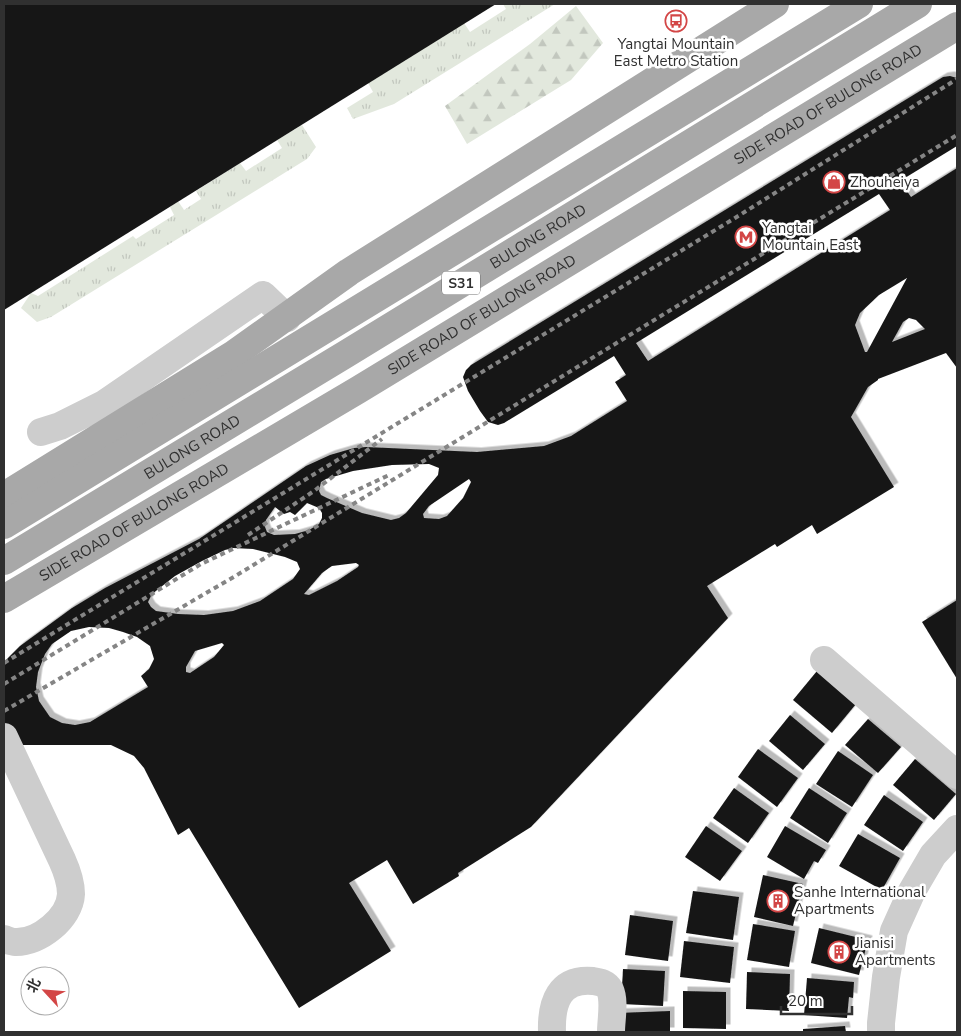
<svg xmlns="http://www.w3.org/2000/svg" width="961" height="1036" font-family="'Nunito Sans','Noto Sans SC',sans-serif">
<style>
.grass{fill:url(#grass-tufts)}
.forest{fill:url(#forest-firs)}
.building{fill:#171717;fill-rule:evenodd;filter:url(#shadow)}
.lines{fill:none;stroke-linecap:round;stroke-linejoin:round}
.minor{stroke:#cdcdcd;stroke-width:28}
.major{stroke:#a8a8a8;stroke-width:28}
.rail{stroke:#858585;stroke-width:4;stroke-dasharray:5 4;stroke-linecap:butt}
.labels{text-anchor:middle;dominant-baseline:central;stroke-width:5;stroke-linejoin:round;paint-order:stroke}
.shield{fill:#fff;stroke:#6e6e6e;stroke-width:1}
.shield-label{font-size:14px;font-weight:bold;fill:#303030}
.poi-label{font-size:15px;fill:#303030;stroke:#fff;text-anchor:start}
.street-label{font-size:15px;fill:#303030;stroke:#fff}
</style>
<defs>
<pattern id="grass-tufts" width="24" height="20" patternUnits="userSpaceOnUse" patternTransform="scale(1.25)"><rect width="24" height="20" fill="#e2e8dd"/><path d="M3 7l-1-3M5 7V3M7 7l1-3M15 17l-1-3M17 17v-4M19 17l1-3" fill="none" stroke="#c2c7be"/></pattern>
<pattern id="forest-firs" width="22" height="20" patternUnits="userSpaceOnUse" patternTransform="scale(1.25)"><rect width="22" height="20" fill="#e2e8dd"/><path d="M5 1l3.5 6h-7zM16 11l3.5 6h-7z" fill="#c2c7be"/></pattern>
<filter id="shadow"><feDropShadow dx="4.5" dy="-4.5" stdDeviation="0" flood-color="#0004"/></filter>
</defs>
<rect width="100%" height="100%" fill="#fff"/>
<g class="grass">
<polygon points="503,4 555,4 394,104 353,119 347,108 373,92 368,83 464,23 470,32 506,9"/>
<polygon points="302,125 316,147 307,159 51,317 37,322 21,308 31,293 38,296 133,236 136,239 174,215 170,207 178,201 184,210 201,199 196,191 240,163 246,171 282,148 277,140"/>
</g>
<polygon class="forest" points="576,6 603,43 571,80 467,144 445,106 530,44"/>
<g class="building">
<polygon points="4,4 496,4 4,310"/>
<path d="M950,76L957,78V146L900,181L911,197L957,168V368L946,353L878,379V380L868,387L851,417L894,487L817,534L812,525L777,547L775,544L707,586L728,618L531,827L458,873L459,876L413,904L387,860L349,883L391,951L299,1008L189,828L178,835L144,768L134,756L111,745H14L4,746V662L20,646L72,608L105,588L199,539L306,466L330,455L354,448L366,447L477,452L544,446L571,436L627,401L615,382L626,375L614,356L504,423L498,425L488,422L480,411L468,391L463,377L466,370L471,365L943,77ZM879,194L890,210L648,361L636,343ZM907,278L867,352H865L855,325L860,313L879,295ZM909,318L916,320L925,329L892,342L903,322ZM429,464L439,468L438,475L406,513L399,518L391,520L362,513L327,498L321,495L319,491L321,482L326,479L353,471L392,465ZM469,479L471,482L463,498L447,516L439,519L424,518L423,514L429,506ZM307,503L319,508L322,513V518L319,524L309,530L295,534L274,535L267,532L265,527L266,520L275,507L284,514L290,512L295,515ZM233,548L253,549L285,557L297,562L300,569L293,579L260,601L233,611L204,615L178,614L156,611L151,607L148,602L152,594L175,576L202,561L225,550ZM356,563L359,565L358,567L337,581L309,595L304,594L322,573L329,568L332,566ZM89,627L109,628L123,632L137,637L150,646L154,659L149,669L141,676L148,687L90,722L75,725L62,723L50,717L39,701L36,687L38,672L45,654L52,644L71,631ZM222,643L224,645L214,657L190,673L186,672V667L195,651Z"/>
<polygon points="957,600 957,679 922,622"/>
<polygon points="817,671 856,704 832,733 793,700"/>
<polygon points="790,715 825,744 803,770 769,741"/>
<polygon points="868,719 901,747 878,773 845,745"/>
<polygon points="758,749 798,778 777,807 738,777"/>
<polygon points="838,751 873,775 852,807 816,784"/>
<polygon points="915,759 956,794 934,820 893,785"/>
<polygon points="734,788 769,813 748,843 713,818"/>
<polygon points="809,788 847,813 828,843 790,818"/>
<polygon points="884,795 923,822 903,851 864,825"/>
<polygon points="706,826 742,851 720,881 685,857"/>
<polygon points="785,826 826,850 818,863 814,861 804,879 767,857"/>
<polygon points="858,834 900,858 882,890 839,866"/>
<polygon points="763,875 803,884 793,926 754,917"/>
<polygon points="693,891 739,897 733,940 686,933"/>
<polygon points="630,915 673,921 668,961 625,955"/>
<polygon points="753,924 795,931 789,967 747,960"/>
<polygon points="819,928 868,940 859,975 811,963"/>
<polygon points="684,941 734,947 730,983 680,977"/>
<polygon points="623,969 665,971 663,1006 621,1004"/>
<polygon points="747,972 790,974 789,1011 746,1009"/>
<polygon points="807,978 854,982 853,998 849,997 847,1018 804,1015"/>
<polygon points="683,991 726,992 726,1029 683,1028"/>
<polygon points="670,1011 670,1032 618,1032 617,1013"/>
<polygon points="845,1026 846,1032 803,1032 803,1029"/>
</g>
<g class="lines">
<g class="minor">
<polyline points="41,432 60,426 104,404 263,295 287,318"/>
<polyline points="824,660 957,775"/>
<path d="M4,737L62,860C67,871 71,882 71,894C70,918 39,943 15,942C12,942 7,940 4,939"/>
<path d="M552,1032C551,1003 559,978 593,981C600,982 606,983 610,990C615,1001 611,1020 611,1032"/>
<polyline points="881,1032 881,1023 886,977 894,931 912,891 933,855 957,829"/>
</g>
<g class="major">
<polyline points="4,496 234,354 349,272 775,4"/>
<polyline points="4,525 859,4"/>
<path id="s1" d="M4,561L346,354L918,4"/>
<path id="s2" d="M4,599L358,390L957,26"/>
</g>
<g class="rail">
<polyline points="248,535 314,491 382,439"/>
<polyline points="4,663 735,218 957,79"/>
<polyline points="4,684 201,564 389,475"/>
<polyline points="4,711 237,575 957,135"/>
</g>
</g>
<defs>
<g id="bus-ring" transform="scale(1.125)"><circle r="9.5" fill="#fff" stroke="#d34646" stroke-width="1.5"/><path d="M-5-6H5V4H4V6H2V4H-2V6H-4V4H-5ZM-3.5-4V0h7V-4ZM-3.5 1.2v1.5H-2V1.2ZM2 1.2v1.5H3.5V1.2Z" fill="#d34646"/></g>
<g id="shop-ring" transform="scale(1.125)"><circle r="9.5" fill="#fff" stroke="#d34646" stroke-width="1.5"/><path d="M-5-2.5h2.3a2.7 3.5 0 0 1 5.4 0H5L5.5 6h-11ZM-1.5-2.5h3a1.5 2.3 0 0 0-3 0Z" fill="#d34646"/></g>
<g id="metro-ring" transform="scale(1.125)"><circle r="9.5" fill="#fff" stroke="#d34646" stroke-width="1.5"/><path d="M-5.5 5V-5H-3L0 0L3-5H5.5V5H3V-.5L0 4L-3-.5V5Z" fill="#d34646"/></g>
<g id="building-ring" transform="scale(1.125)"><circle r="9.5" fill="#fff" stroke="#d34646" stroke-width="1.5"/><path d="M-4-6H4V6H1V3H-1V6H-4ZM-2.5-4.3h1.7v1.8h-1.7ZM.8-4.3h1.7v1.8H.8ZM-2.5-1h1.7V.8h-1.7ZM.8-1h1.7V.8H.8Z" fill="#d34646"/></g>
</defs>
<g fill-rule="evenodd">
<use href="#bus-ring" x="676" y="21"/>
<use href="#shop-ring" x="834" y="182"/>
<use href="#metro-ring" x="746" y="237"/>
<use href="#building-ring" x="778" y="901"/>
<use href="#building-ring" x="839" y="952"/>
</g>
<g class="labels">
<rect class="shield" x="442" y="271.5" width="38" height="23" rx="4"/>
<g class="shield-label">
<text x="461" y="283">S31</text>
</g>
<g class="poi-label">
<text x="676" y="44" text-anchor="middle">Yangtai Mountain<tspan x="676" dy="17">East Metro Station</tspan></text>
<text x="850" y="182">Zhouheiya</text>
<text x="762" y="228">Yangtai<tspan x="762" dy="17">Mountain East</tspan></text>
<text x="794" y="892">Sanhe International<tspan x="794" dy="17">Apartments</tspan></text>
<text x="855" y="943">Jianisi<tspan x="855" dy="17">Apartments</tspan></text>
</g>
<g class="street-label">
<text stroke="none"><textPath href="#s2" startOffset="961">SIDE ROAD OF BULONG ROAD</textPath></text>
<text stroke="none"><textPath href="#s1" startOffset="625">BULONG ROAD</textPath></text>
<text stroke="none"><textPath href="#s2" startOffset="556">SIDE ROAD OF BULONG ROAD</textPath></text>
<text stroke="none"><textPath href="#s1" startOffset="220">BULONG ROAD</textPath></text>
<text stroke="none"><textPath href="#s2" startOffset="151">SIDE ROAD OF BULONG ROAD</textPath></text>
</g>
</g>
<rect width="961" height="1036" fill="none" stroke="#303030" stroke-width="10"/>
<g transform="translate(45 991) rotate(296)"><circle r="24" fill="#ffffff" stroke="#acacac"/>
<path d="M0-4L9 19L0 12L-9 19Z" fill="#d34646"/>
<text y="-8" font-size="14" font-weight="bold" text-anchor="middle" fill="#303030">北</text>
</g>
<path d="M781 1006v8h71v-8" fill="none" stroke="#303030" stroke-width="2.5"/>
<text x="788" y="1006" font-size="15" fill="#303030" stroke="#ffffff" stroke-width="4" paint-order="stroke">20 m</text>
</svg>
